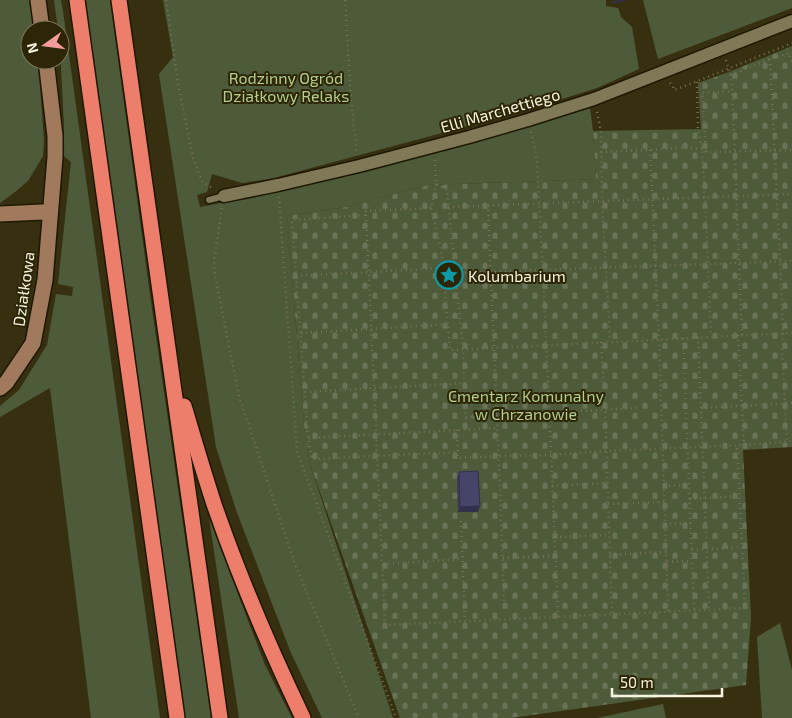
<svg xmlns="http://www.w3.org/2000/svg" width="792" height="718" font-family="'Exo 2',sans-serif">
<style>
.green{fill:#4e5b3b}
.cemetery{fill:url(#cemetery-stones)}
.lines{fill:none;stroke-linecap:round;stroke-linejoin:round}
.lane-casing{stroke:#1e1800;stroke-width:9}
.street-casing{stroke:#1e1800;stroke-width:15}
.secondary-casing{stroke:#1e1800;stroke-width:18}
.highway-casing{stroke:#1e1800;stroke-width:18}
.path{stroke:#777156;stroke-width:2.5;stroke-dasharray:1 4;stroke-linecap:butt}
.lane{stroke:#807958;stroke-width:6}
.street{stroke:#807958;stroke-width:12}
.secondary{stroke:#a17a5e;stroke-width:15}
.highway{stroke:#ed7e6c;stroke-width:15}
.wall{fill:#3d3a5a}
.shaded-wall{fill:#32304a}
.building{fill:#474469;stroke:#32304a}
.labels{text-anchor:middle;dominant-baseline:central;stroke-width:4;stroke-linejoin:round;paint-order:stroke}
.park-label{font-size:16px;fill:#b3ce8d;stroke:#2d2606}
.street-label{font-size:16px;fill:#f8f4e2;stroke:#2d2606}
.poi-label{font-size:16px;fill:#f8f4e2;stroke:#2d2606;text-anchor:start}
</style>
<defs>
<pattern id="cemetery-stones" width="16" height="16" patternUnits="userSpaceOnUse" patternTransform="scale(1.25)"><rect width="16" height="16" fill="#4e5b3b"/><path d="M2 7V4a2 2 0 0 1 4 0v3zM10 15v-3a2 2 0 0 1 4 0v3z" fill="#687357"/></pattern>
</defs>
<rect width="100%" height="100%" fill="#373010"/>
<g class="green">
<polygon points="0,0 31,0 35,30 30,30 30,60 38,60 44,140 43,156 28,181 15,192 0,203"/>
<path d="M54,0H61L63,11L160,718H91L50,388L0,417V406L19,390L47,345L56,294L72,296L73,287L58,284L71,162L64,156C65,114 60,72 60,30H58Z"/>
<polygon points="83,0 110,0 151,302 211,718 185,718"/>
<polygon points="163,0 606,0 606,6 618,8 621,17 632,27 639,69 597,88 524,111 274,178 242,183 212,174 207,192 197,195 200,207 291,189 469,143 556,117 590,108 593,131 596,179 428,185 345,207 287,216 305,436 310,464 393,718 322,718 291,653 236,510 216,447 159,74 173,57"/>
<polygon points="643,0 792,0 792,8 658,59"/>
<polygon points="209,518 265,665 292,718 239,718"/>
<polygon points="780,623 792,670 792,718 762,718 757,637"/>
<polygon points="663,704 666,718 597,718"/>
</g>
<polygon class="cemetery" points="792,46 792,447 743,450 751,618 746,685 511,718 400,718 310,464 305,436 287,216 345,207 428,185 596,179 593,131 701,129 698,83 729,72"/>
<g class="lines">
<g class="lane-casing">
<polyline id="lane" points="209,200 224,196"/>
</g>
<g class="street-casing">
<polyline id="street" points="224,196 278,185 359,166 469,137 528,120 594,99 792,21"/>
</g>
<g class="secondary-casing">
<g id="secondary">
<polyline points="38,0 42,30"/>
<polyline points="0,214 42,212 50,213"/>
<polyline points="0,388 6,383 33,343 45,280 55,157 55,136 46,60"/>
</g>
</g>
<g class="highway-casing">
<g id="highway">
<polyline points="77,0 177,718"/>
<polyline points="119,0 220,718"/>
<path d="M184,406C194,439 204,474 215,507C240,579 270,649 303,718"/>
</g>
</g>
<g class="path">
<polyline points="166,0 178,84 193,158 202,181 213,189"/>
<polyline points="345,0 351,98 357,154"/>
<polyline points="770,59 780,261 783,333 782,348 787,441"/>
<polyline points="726,60 731,76 732,91 742,335"/>
<polyline points="731,75 770,59 789,53 792,64"/>
<polyline points="697,82 698,129 702,149 705,197 711,336"/>
<polyline points="670,83 673,86 674,90 685,86 792,43"/>
<polyline points="597,112 601,131 602,201 610,341"/>
<path d="M531,132L536,154L538,180C546,326 552,471 558,617"/>
<polyline points="650,150 659,339 668,611"/>
<polyline points="601,152 689,148 702,149 706,152 792,150"/>
<polyline points="706,152 702,93 732,91"/>
<polyline points="435,160 436,184 447,190 463,348 466,430"/>
<polyline points="436,184 431,208 441,249 443,268 450,350 792,333"/>
<polyline points="279,197 297,451 396,718"/>
<path d="M488,205C493,339 500,472 504,605"/>
<polyline points="448,207 792,194"/>
<polyline points="222,208 214,261 215,276 239,396 295,564 359,718"/>
<polyline points="431,208 366,211 366,215 292,220 308,438 312,459 458,452"/>
<polyline points="366,215 385,625 745,608 737,445"/>
<polyline points="455,273 792,261"/>
<polyline points="296,276 443,268"/>
<polyline points="301,333 371,329 449,324"/>
<polyline points="738,335 744,445"/>
<polyline points="698,337 709,609"/>
<polyline points="683,338 694,610"/>
<polyline points="601,342 605,409 612,614"/>
<polyline points="305,392 464,383"/>
<polyline points="701,408 792,403"/>
<polyline points="466,417 638,408"/>
<polyline points="457,430 458,458 499,456 551,455 606,451 744,445 792,441"/>
<polyline points="309,438 497,428"/>
<polyline points="552,486 607,483"/>
<polyline points="664,486 689,485"/>
<polyline points="690,499 739,496"/>
<polyline points="608,504 664,502"/>
<polyline points="461,521 465,621"/>
<polyline points="665,524 691,523"/>
<polyline points="555,537 609,535"/>
<polyline points="692,550 742,547"/>
<polyline points="610,555 666,552"/>
<polyline points="503,558 556,556"/>
<polyline points="667,562 692,561"/>
<polyline points="383,564 463,559"/>
</g>
<use href="#lane" class="lane"/>
<use href="#street" class="street"/>
<use href="#secondary" class="secondary"/>
<use href="#highway" class="highway"/>
</g>
<polygon class="wall" points="459,472 478,512 458,512 457,477"/>
<g class="shaded-wall">
<polygon points="626,0 625,2 611,3 612,1"/>
<polygon points="480,506 478,512 458,512 460,507"/>
</g>
<polygon class="building" points="478,471 480,506 460,507 459,472"/>
<defs>
<g id="sight-ring" transform="scale(1.4375)"><circle r="9.5" fill="#2d2606" stroke="#0f9aa8" stroke-width="1.5"/><path d="M0-6L1.8-2.2L6-1.7L2.9 1.2L3.7 5.4L0 3.3L-3.7 5.4L-2.9 1.2L-6-1.7L-1.8-2.2Z" fill="#0f9aa8"/></g>
</defs>
<g fill-rule="evenodd">
<use href="#sight-ring" x="449" y="275"/>
</g>
<g class="labels">
<g class="park-label">
<text x="286" y="77">Rodzinny Ogród<tspan x="286" dy="18">Działkowy Relaks</tspan></text>
<text x="526" y="395">Cmentarz Komunalny<tspan x="526" dy="18">w Chrzanowie</tspan></text>
</g>
<g class="street-label">
<text transform="translate(500 110) rotate(-16)">Elli Marchettiego</text>
<text transform="translate(23 289) rotate(-82)">Działkowa</text>
</g>
<g class="poi-label">
<text x="468" y="275">Kolumbarium</text>
</g>
</g>
<g transform="translate(45 45) rotate(256)"><circle r="24" fill="#2d2606" stroke="#7e785e"/>
<path d="M0-4L9 19L0 12L-9 19Z" fill="#f59b9d"/>
<text y="-8" font-size="14" font-weight="bold" text-anchor="middle" fill="#f8f4e2">N</text>
</g>
<path d="M612 688v8h110v-8" fill="none" stroke="#f8f4e2" stroke-width="2.5"/>
<text x="620" y="688" font-size="15" fill="#f8f4e2" stroke="#2d2606" stroke-width="4" paint-order="stroke">50 m</text>
</svg>
